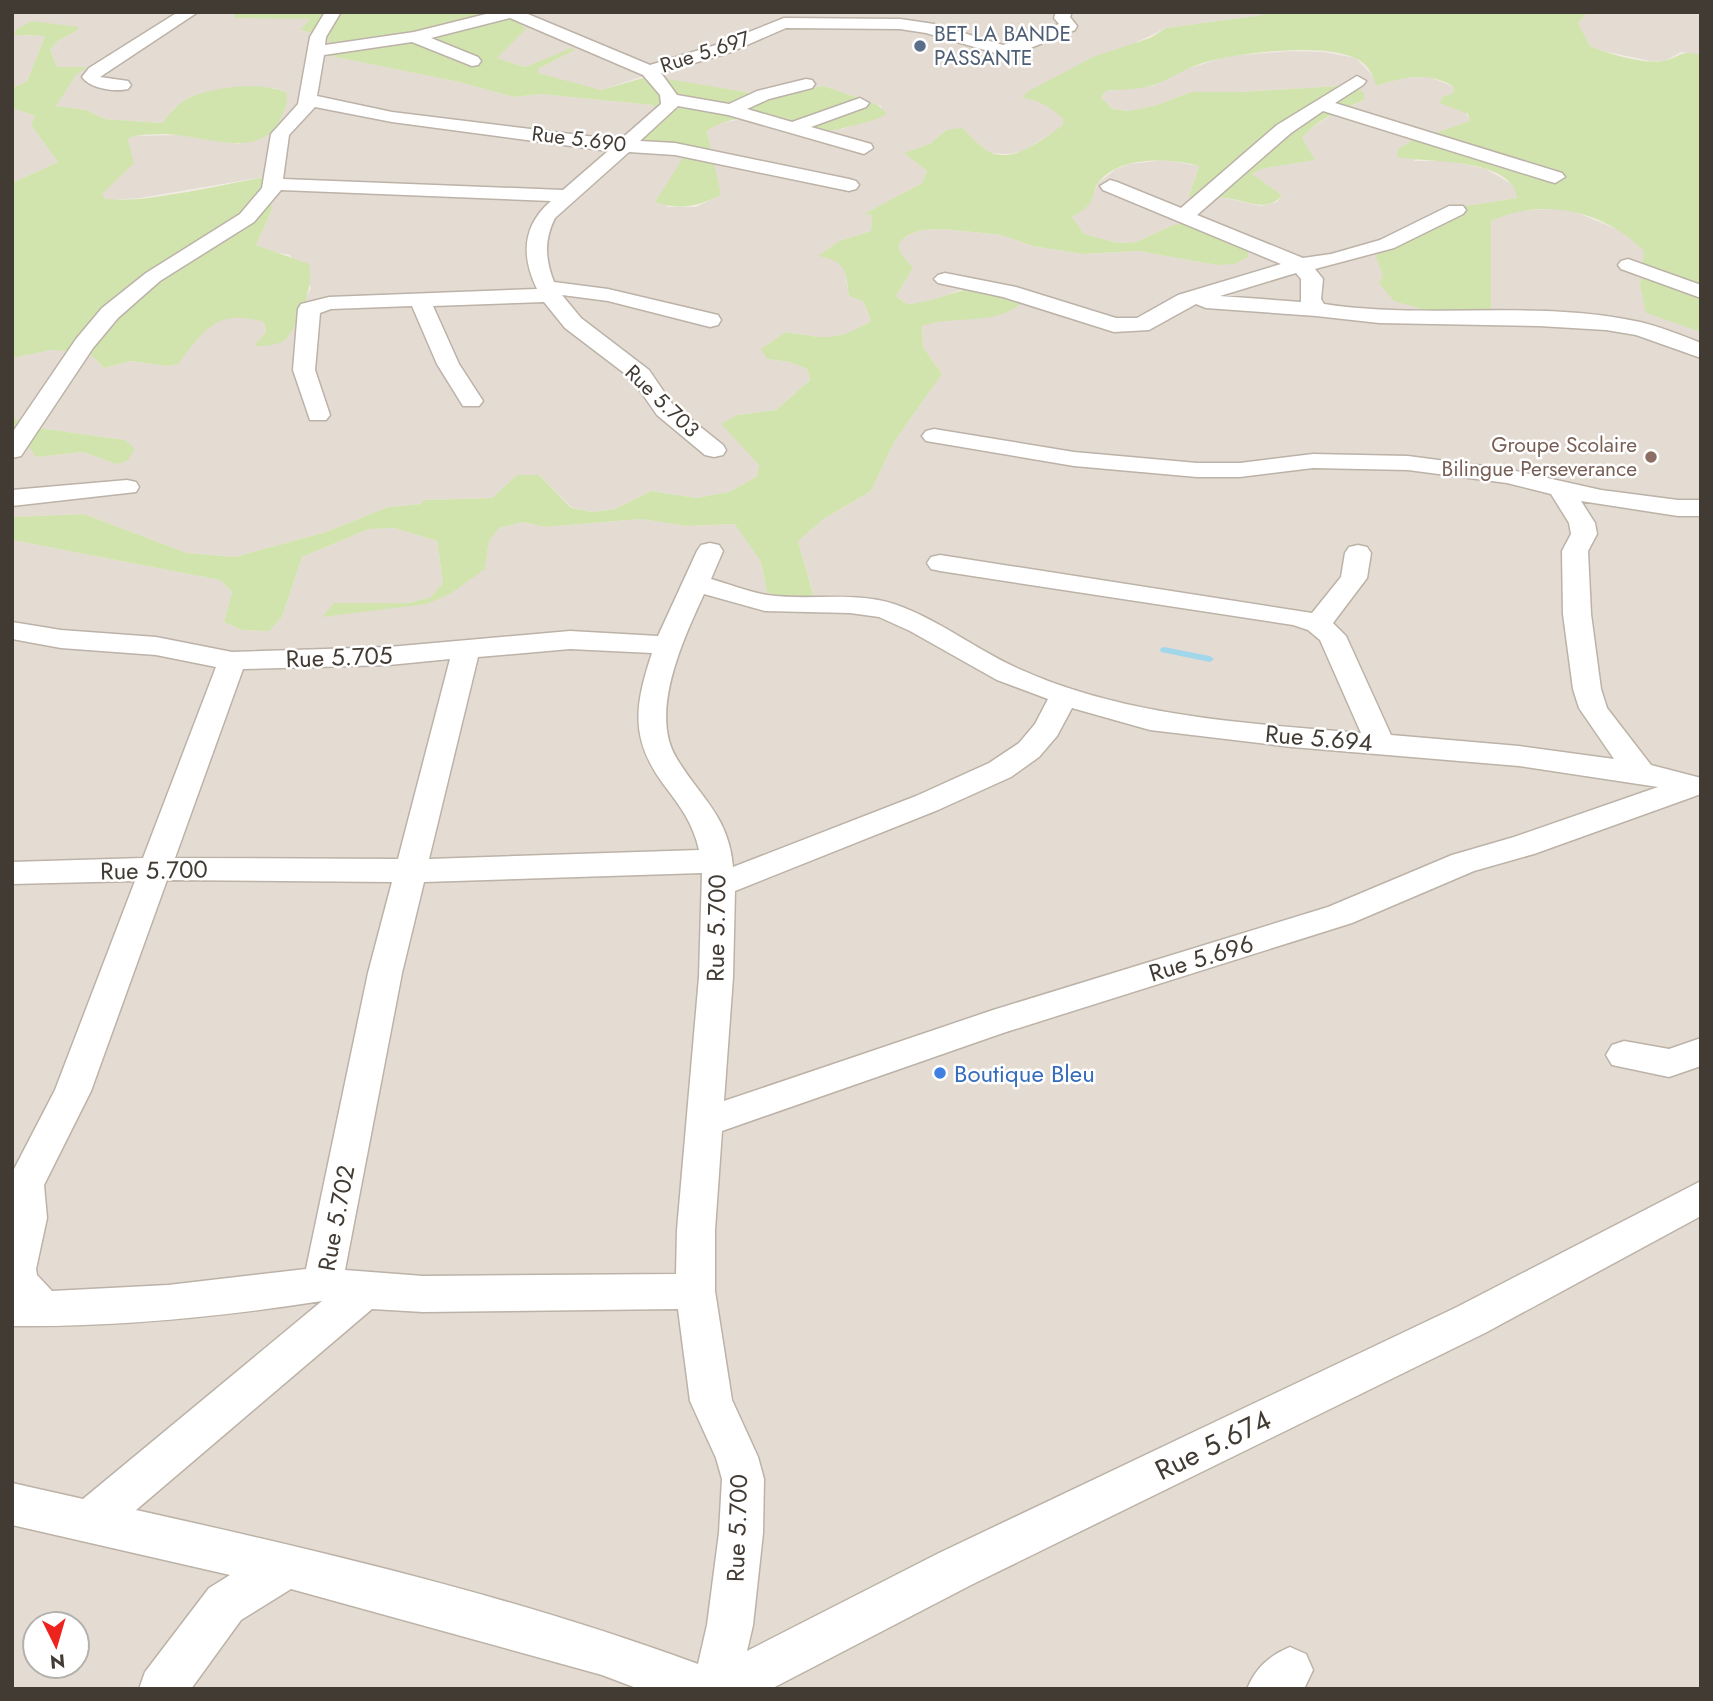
<svg xmlns="http://www.w3.org/2000/svg" width="1713" height="1701" font-family="Jost,sans-serif">
<style>
.residential{fill:#e4dcd2;fill-rule:evenodd}
.green{fill:#d2e4ae}
.lines{fill:none;stroke-linecap:round;stroke-linejoin:round}
.stream{fill:#a2d6eb;fill-rule:evenodd}
.street-casing{stroke:#bcb2a7;stroke-width:3}
.street{fill:#fff;fill-rule:evenodd}
.service-dot{fill:#5c6f8a;stroke:#fff;stroke-width:2.5}
.education-dot{fill:#8d6e63;stroke:#fff;stroke-width:2.5}
.shop-dot{fill:#3f7fe0;stroke:#fff;stroke-width:2.5}
.labels{text-anchor:middle;dominant-baseline:central;stroke-width:5;stroke-linejoin:round;paint-order:stroke}
.far-service-label{font-size:21px;fill:#4e5e75;stroke:#fff;text-anchor:start}
.far-street-label{font-size:21px;fill:#423b34;stroke:#fff}
.far-education-label{font-size:21px;fill:#785e54;stroke:#fff;text-anchor:end}
.street-label{font-size:24px;fill:#423b34;stroke:#fff}
.shop-label{font-size:24px;fill:#366cbe;stroke:#fff;text-anchor:start}
.near-street-label{font-size:28px;fill:#423b34;stroke:#fff}
</style>
<rect width="100%" height="100%" fill="#f1ebe4"/>
<g class="residential">
<polygon points="12,12 234,12 235,18 306,17 312,19 301,30 328,35 332,56 459,82 514,97 540,94 653,105 684,156 667,207 696,207 720,195 707,131 720,123 755,117 815,131 842,129 883,116 881,106 824,86 767,95 641,77 601,90 551,79 538,73 538,69 575,50 525,67 496,58 505,12 1263,12 1263,15 1166,28 1023,98 1037,100 1049,106 1063,119 1063,126 1024,151 1009,154 991,153 946,130 930,144 905,153 927,171 922,183 866,213 872,215 871,231 839,241 819,256 836,260 844,268 849,296 864,302 871,321 845,336 825,338 786,332 767,359 790,362 807,369 810,380 776,410 737,415 722,424 759,464 756,477 729,492 696,498 651,491 615,509 593,512 572,508 539,475 517,475 492,498 424,500 421,504 388,507 326,532 235,557 187,553 84,514 12,517 12,433 22,438 36,457 83,452 116,464 125,440 32,427 12,417 12,358 51,350 89,353 104,368 131,361 167,366 177,364 207,328 221,319 228,317 248,317 264,322 266,332 255,346 286,338 311,288 290,255 268,251 256,245 273,207 264,197 264,177 140,198 111,200 103,198 102,194 128,139 134,136 179,135 239,144 286,92 275,88 232,88 190,97 175,107 162,123 105,119 86,110 55,106 76,75 86,67 57,67 50,50 58,41 78,30 18,36 45,36 27,81 12,88"/>
<polygon points="1588,12 1701,12 1701,55 1681,52 1665,61 1650,61 1603,51 1590,46 1578,23"/>
<path d="M1291,51L1324,52L1356,58L1374,77L1377,86L1399,78L1430,77L1454,87L1453,94L1471,121L1438,132L1423,134L1414,161H1450L1486,169L1510,183L1516,191L1517,198L1452,208L1491,221L1513,211L1566,208L1626,233L1645,251L1640,285L1690,327L1701,332V1689H12V540L220,580L232,592L224,622L242,630L268,631L282,617L302,557L369,529L394,528L437,541L443,583L432,597L407,603H334L427,604L485,569L489,541L499,528L523,522L545,527L641,519L687,526L736,524L761,562L767,592L814,596L798,541L825,518L871,491L894,442L942,374L923,347L922,326L937,320L999,315L965,288L927,303L907,304L896,296L913,268L900,252L899,243L908,235L922,230L943,229L1001,235L1033,246L1082,254L1138,251L1217,265L1173,225L1136,242L1118,243L1084,234L1072,217L1090,203L1098,183L1116,169L1130,164L1164,160L1199,166L1189,196L1226,198L1261,206L1277,202L1282,195L1251,174L1261,169L1314,160L1302,138L1307,131L1333,114L1364,100L1339,86L1241,92H1191L1157,105L1129,111L1113,109L1101,97L1106,91L1153,86L1180,71L1229,56ZM35,1624H77V1666H35Z"/>
<polygon points="12,108 35,116 31,125 58,162 12,183"/>
</g>
<g class="green">
<path d="M234,12H505L526,29L497,58L525,67L571,48L575,50L538,69V73L601,90L650,76L763,95L824,86L876,104L887,113C878,120 867,122 856,125C843,128 827,133 813,131C775,125 744,106 707,131L721,195C698,206 680,211 655,202L684,156L636,145L655,109L653,105L540,94L514,97L459,82L331,56L328,36L300,30L311,19L234,18Z"/>
<path d="M1263,12H1588L1578,23L1590,46C1610,54 1641,64 1663,61C1680,58 1679,49 1701,55V332L1646,313L1640,285L1644,251C1603,210 1544,197 1491,221V309L1432,312L1394,301L1379,283L1383,275L1376,257L1384,241L1452,208L1517,198C1513,157 1426,163 1397,157L1398,149L1423,134L1438,132L1470,121L1468,114L1440,103L1442,97L1453,93L1454,87C1430,71 1403,77 1376,86C1374,75 1368,66 1359,60C1327,41 1238,53 1203,63C1185,68 1171,79 1154,85C1140,90 1120,89 1106,91L1101,97L1113,109L1129,111L1157,105L1191,92H1241L1339,86L1355,87L1364,93V100C1343,109 1317,119 1302,138L1315,160L1261,169L1252,174L1282,195C1268,214 1246,200 1226,198C1214,197 1204,200 1193,204L1189,196L1199,166C1171,158 1119,155 1098,183C1094,188 1094,198 1090,203C1086,209 1078,213 1072,217L1084,234L1118,243L1136,242L1173,225L1190,223L1248,249V257L1235,264L1217,265L1138,251L1082,254L1033,246L1001,235L943,229L922,230L908,235L899,243L900,252L913,268L896,296L907,304C945,302 983,273 1020,291L1023,301C999,327 953,314 922,326L923,347L942,374L894,442L871,491L825,518L798,541L814,597L789,600L767,592L761,562L735,524L687,526L641,519L545,527L523,522L499,528L489,541L485,569L450,594L427,604L322,617L334,603H408L431,597L443,583L437,541L394,528L369,529L302,557L282,617L269,631L242,630L224,622L232,592L220,580L12,540V517L84,514L187,553L235,557L326,532L388,507L421,504L424,500L492,498L517,475H539L571,508L593,512L615,509L651,491L696,498L729,492L756,477L759,465L721,424L737,415L776,410L810,380L807,369L790,362L767,359L761,349L786,332C827,338 833,343 871,321L864,302L849,296C845,269 847,262 818,256L839,241L871,231L872,215L864,214L922,183L927,171L904,153L930,144L946,130L962,128C970,135 982,150 992,153C1017,162 1044,138 1063,125V119C1050,107 1040,100 1022,98L1027,92L1093,57L1150,38L1166,28L1263,15Z"/>
<path d="M32,21L78,27V30L58,41L50,50L57,67H87L76,75L56,106L86,110L105,119L162,123C170,113 178,102 191,97C217,86 259,82 286,92C289,102 285,108 281,118C263,157 217,140 183,136C167,133 150,134 134,136L128,139L134,163L102,194L104,198C132,206 230,183 265,177L264,197L273,207L256,245L309,264C314,285 301,321 287,338C279,346 265,346 254,346L266,332L264,322C216,308 205,330 178,364L167,366L131,361L104,368L89,353L51,350L12,358V183L58,162L31,125L35,116L12,108V88L27,81L45,36L14,35L17,29Z"/>
<polygon points="12,417 32,427 125,440 135,449 127,461 116,464 83,452 36,457 22,438 12,433"/>
</g>
<g class="lines">
<polygon class="stream" points="1164,647 1210,656 1214,659 1210,662 1161,652 1160,650 1161,648"/>
<g class="street-casing">
<g id="street">
<path d="M178,12H198L100,77L128,81L131,85L128,89C114,92 91,89 82,77L89,68Z"/>
<path d="M325,12H341L326,37L325,45L414,32L494,12H523L650,65L719,44L784,18L900,19L934,24L1003,45L1059,24L1054,18L1056,12H1072L1070,17L1077,26L1075,30L1023,51L1002,55L926,33L900,29L786,28L731,52L661,73L677,95L729,104L757,91L806,79L812,80L815,84L812,88L769,99L747,109L792,122L860,98L869,103L866,107L811,127L871,144L873,148L864,154L728,115L678,106L640,141L675,143L849,179L856,181L859,185L856,189L849,191L675,155L629,152L555,218C544,240 545,259 554,282L608,289L718,315L721,320L718,325L710,327L608,301L562,295L581,318L649,370L673,405L723,445L726,450L723,455L714,457L705,455L657,415L632,379L565,328L544,302L433,306L459,364L483,401L479,406H463L437,364L412,306L331,309L320,313L315,370L330,415L326,420H310L293,370L298,309L301,304L329,297L537,289C521,256 522,226 551,201L281,190L254,222L160,281L118,318L93,348L21,456L12,458V433L76,339L102,308L146,273L240,214L262,188L271,134L298,104L310,37ZM510,18L643,75L660,95L661,104L620,140L392,112L317,96L324,55L412,42L472,66L478,65L481,61L478,57L431,38ZM315,107L392,122L608,151L563,190L283,179L289,135Z"/>
<path d="M1357,76L1366,81L1363,85L1335,103L1562,173L1565,177L1555,183L1548,181L1323,111L1291,133L1197,215L1303,258L1331,254L1380,240L1449,206H1463L1466,210L1463,214L1394,248L1315,269L1323,279L1321,299L1324,304C1428,320 1538,299 1640,322C1661,327 1681,335 1701,343V358L1636,335L1606,330L1539,326L1379,323L1316,316L1206,308L1196,304L1149,330L1114,332L1003,297L938,283L934,279L938,275L945,273L1016,287L1116,318H1137L1178,295L1281,264L1103,190L1100,186L1110,180L1117,182L1181,208L1277,125ZM1296,273L1301,279V302L1220,296Z"/>
<polygon points="1628,259 1701,285 1701,298 1621,269 1618,265 1621,261"/>
<path d="M934,429L1074,452L1197,463H1240L1313,454L1408,456L1507,469L1601,490L1678,500H1701V516H1678L1581,501L1595,523L1597,534L1588,551L1591,614L1601,689L1607,708L1651,765L1701,778V794L1534,854L1474,871L1352,923L1003,1033L722,1131L715,1230V1291L732,1400L758,1457L764,1479L763,1533L753,1625L747,1651L939,1553L1457,1307L1701,1181V1216L1485,1333L971,1585L771,1689H639L602,1675L291,1589L241,1620L191,1689H139L145,1672L209,1588L230,1575L12,1525V1483L83,1499L322,1301C219,1317 116,1327 12,1326V1173L55,1090L135,881L12,884V862L143,858L216,667L156,655L61,648L12,639V622L61,630L156,637L232,652L389,647L570,631L658,636L697,551L701,545L710,543L719,545L723,551L711,579C729,584 748,592 767,595C809,601 853,591 894,604C938,619 975,649 1017,668C1125,717 1244,723 1361,733L1320,640L1308,630L1293,625L940,571L931,569L927,563L931,557L940,555L1312,613L1341,577L1345,553L1349,547L1358,545L1367,547L1371,553L1367,578L1333,623L1346,636L1391,735L1519,746L1614,759L1579,708L1573,689L1563,614L1562,551L1571,534L1569,523L1551,494L1507,483L1408,470L1313,468L1240,477H1197L1074,466L926,441L922,436L926,431ZM704,594L765,611L850,613L879,617L910,631L997,680L1048,699L1035,724L1019,743L989,763L916,796L733,867C729,817 701,798 677,759C648,713 684,638 704,594ZM570,649L652,653C635,705 629,738 664,785C680,806 693,823 699,850L429,859L478,657ZM450,659L398,859L175,858L243,669L389,665ZM1072,708L1150,730L1292,747L1519,766L1658,787L1514,837L1452,855L1328,907L993,1010L724,1101L733,977L735,891L938,810L1011,777L1039,757L1057,736ZM702,873L699,977L677,1230L676,1274L423,1276L345,1270L402,973L424,882ZM167,880L392,882L368,973L306,1269L168,1285L52,1291L37,1275L36,1269L47,1218L44,1185L91,1091ZM372,1309L423,1312L678,1309L690,1401L716,1458L722,1479L719,1533L707,1625L698,1664C516,1597 325,1552 136,1510Z"/>
<polygon points="127,480 136,482 139,487 136,492 12,506 12,490"/>
<polygon points="1701,1038 1701,1066 1669,1077 1612,1065 1606,1055 1612,1045 1624,1041 1669,1049"/>
<path d="M1290,1647L1306,1654L1313,1670L1304,1689H1247C1256,1667 1269,1656 1290,1647Z"/>
</g>
</g>
<use href="#street" class="street"/>
</g>
<circle class="service-dot" cx="920" cy="46" r="7"/>
<circle class="education-dot" cx="1651" cy="457" r="7"/>
<circle class="shop-dot" cx="940" cy="1073" r="7"/>
<g class="labels">
<g class="far-service-label">
<text x="934" y="34">BET LA BANDE<tspan x="934" dy="24">PASSANTE</tspan></text>
</g>
<g class="far-street-label">
<text transform="translate(705 52) rotate(-18)">Rue 5.697</text>
<text transform="translate(579 139) rotate(7)">Rue 5.690</text>
<text transform="translate(662 401) rotate(44)">Rue 5.703</text>
</g>
<g class="far-education-label">
<text x="1637" y="445">Groupe Scolaire<tspan x="1637" dy="24">Bilingue Perseverance</tspan></text>
</g>
<g class="street-label">
<text transform="translate(339 657) rotate(-2)">Rue 5.705</text>
<text transform="translate(1319 738) rotate(5)">Rue 5.694</text>
<text transform="translate(154 870) rotate(-1)">Rue 5.700</text>
<text transform="translate(716 928) rotate(-89)">Rue 5.700</text>
<text transform="translate(1201 958) rotate(-17)">Rue 5.696</text>
<text transform="translate(336 1218) rotate(-79)">Rue 5.702</text>
<text transform="translate(737 1528) rotate(-88)">Rue 5.700</text>
</g>
<g class="shop-label">
<text x="954" y="1073">Boutique Bleu</text>
</g>
<g class="near-street-label">
<text transform="translate(1213 1445) rotate(-26)">Rue 5.674</text>
</g>
</g>
<rect width="1713" height="1701" fill="none" stroke="#423b34" stroke-width="28"/>
<g transform="translate(56 1645) rotate(175)"><circle r="33" fill="#ffffff" stroke="#b3b1ae" stroke-width="2"/>
<path d="M0-5L12 26L0 18L-12 26Z" fill="#ee231d"/>
<text y="-10" font-size="19" font-weight="bold" text-anchor="middle" fill="#423b34">N</text>
</g>
</svg>
